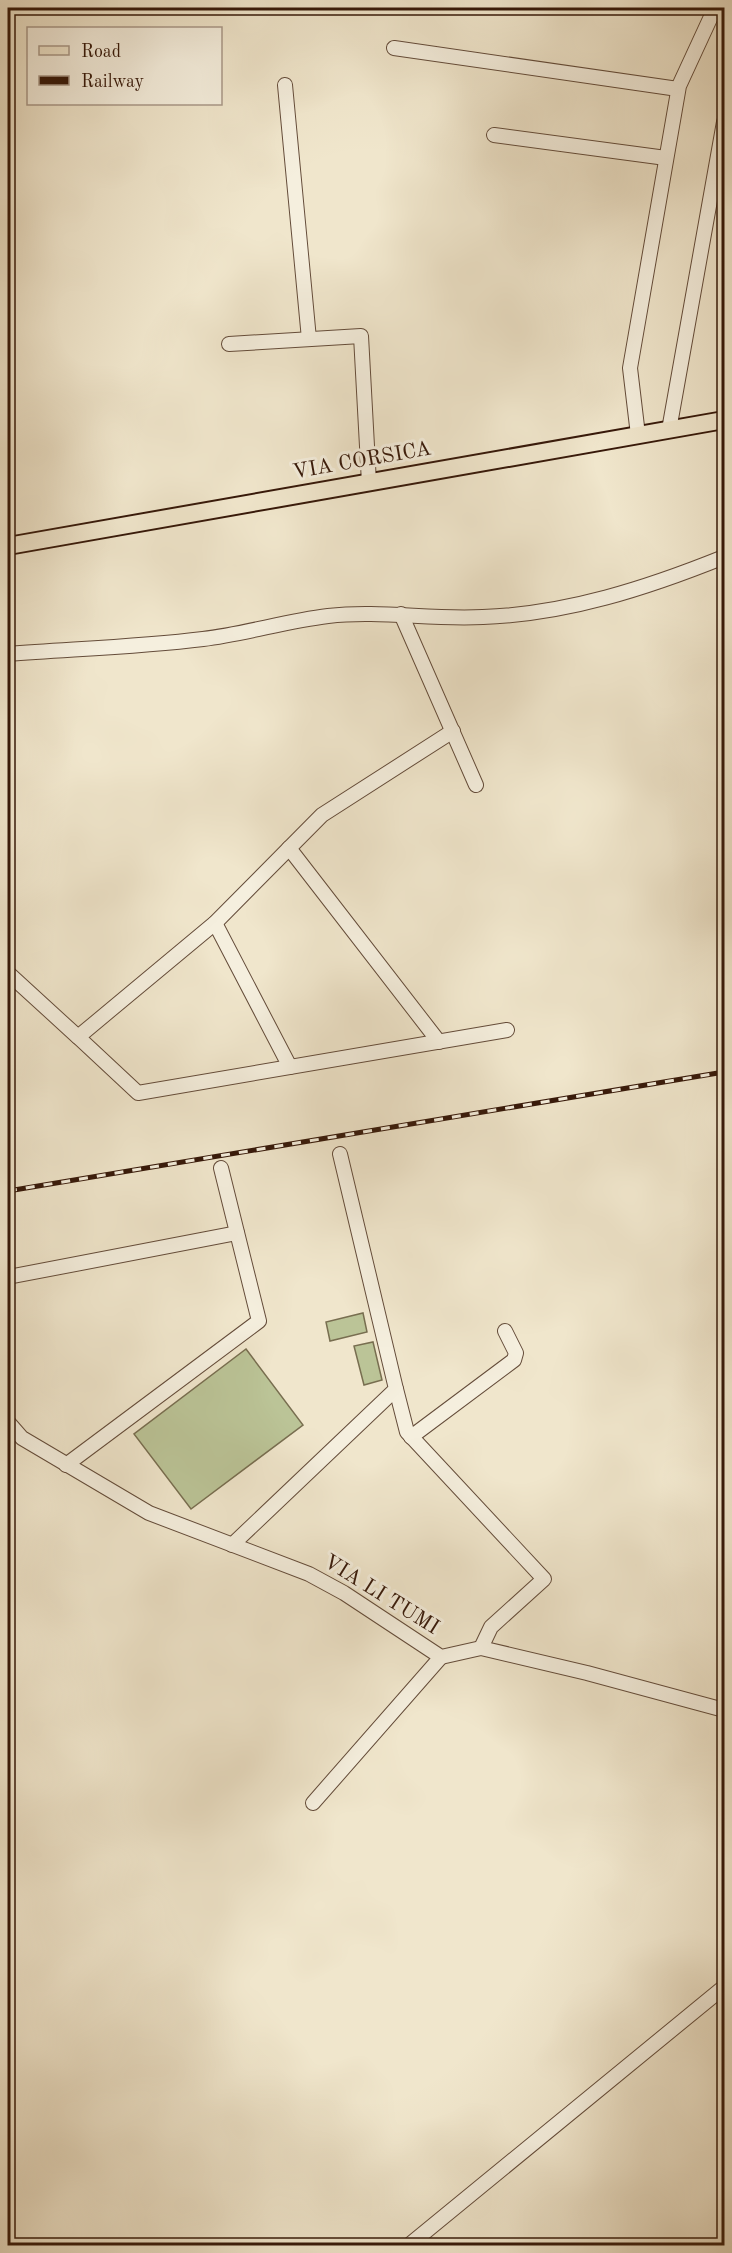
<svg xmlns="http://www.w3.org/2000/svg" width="732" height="2253" font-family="'Old Standard TT',serif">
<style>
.pitch{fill:#bbc497;stroke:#786e50;stroke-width:1.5}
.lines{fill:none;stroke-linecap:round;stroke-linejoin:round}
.minor-casing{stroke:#644c3a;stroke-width:16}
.major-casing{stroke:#361809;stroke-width:20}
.minor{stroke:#f5efde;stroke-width:14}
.major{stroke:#f0e6cc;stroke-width:16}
.rail-casing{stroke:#361809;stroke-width:5}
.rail{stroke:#f5efde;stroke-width:3;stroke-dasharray:9;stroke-linecap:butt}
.labels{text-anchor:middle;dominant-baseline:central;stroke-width:6;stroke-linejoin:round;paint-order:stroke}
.street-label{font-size:21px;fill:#361809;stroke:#f5efde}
</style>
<rect width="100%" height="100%" fill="#f0e6cc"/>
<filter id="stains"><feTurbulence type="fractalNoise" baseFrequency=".00333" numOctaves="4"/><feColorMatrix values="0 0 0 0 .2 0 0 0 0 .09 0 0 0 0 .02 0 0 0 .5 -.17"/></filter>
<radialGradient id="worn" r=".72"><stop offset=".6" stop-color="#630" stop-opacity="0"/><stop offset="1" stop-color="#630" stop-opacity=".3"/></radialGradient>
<g class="pitch">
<polygon points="363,1313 367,1332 330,1341 326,1322"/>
<polygon points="373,1342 382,1380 364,1385 354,1346"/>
<polygon points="246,1349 303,1425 191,1509 134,1434"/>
</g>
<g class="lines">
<g class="minor-casing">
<g id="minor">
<polyline points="394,48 678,89"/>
<polyline points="285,85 309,339"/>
<polyline points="494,135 666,158"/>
<polyline points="229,344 361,336 369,483"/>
<polyline points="669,430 724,122"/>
<polyline points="638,435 630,368 679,86 715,8"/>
<polyline points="401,614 476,785"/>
<path d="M8,654C72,649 138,647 203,639C245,634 286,621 328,616C380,610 431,620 483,617C567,614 647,588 724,557"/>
<polyline points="289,848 439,1042"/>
<polyline points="215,923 290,1067"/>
<polyline points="8,973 78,1037 215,923 322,815 453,731"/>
<polyline points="78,1037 138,1093 507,1030"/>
<polyline points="8,1277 237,1233"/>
<polyline points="396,1389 407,1432 544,1579 491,1627 481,1648"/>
<polyline points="8,1422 22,1438 149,1513 309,1574 344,1593 441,1657 481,1648 587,1673 724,1710"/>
<polyline points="411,1437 514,1360 516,1353 505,1331"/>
<polyline points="66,1465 259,1321 221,1168"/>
<polyline points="232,1545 396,1389 340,1154"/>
<polyline points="313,1803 441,1657"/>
<polyline points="408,2246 724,1987"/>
</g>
</g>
<g class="major-casing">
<polyline id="major" points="8,546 724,420"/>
</g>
<use href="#minor" class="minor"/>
<use href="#major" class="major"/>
<g class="rail-casing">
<polyline id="rail" points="8,1191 724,1072"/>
</g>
<use href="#rail" class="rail"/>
</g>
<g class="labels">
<g class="street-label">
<text transform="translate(362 461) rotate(-10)">VIA CORSICA</text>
<text transform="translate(381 1595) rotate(32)">VIA LI TUMI</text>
</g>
</g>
<rect width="732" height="2253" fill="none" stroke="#f0e6cc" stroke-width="30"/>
<rect x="9" y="9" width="714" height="2235" fill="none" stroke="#361809" stroke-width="3"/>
<rect x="15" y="15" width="702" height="2223" fill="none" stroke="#361809" stroke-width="1.5"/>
<rect x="27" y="27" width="195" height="78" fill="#f5efde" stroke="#a99989" stroke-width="1.5"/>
<rect x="39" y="46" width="30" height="9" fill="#f0e6cc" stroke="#a99989" stroke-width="1.5"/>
<text x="81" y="57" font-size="18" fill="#361809">Road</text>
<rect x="39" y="76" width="30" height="9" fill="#361809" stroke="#a99989" stroke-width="1.5"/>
<text x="81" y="87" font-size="18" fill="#361809">Railway</text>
<rect width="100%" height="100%" filter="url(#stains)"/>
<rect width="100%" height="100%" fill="url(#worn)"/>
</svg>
